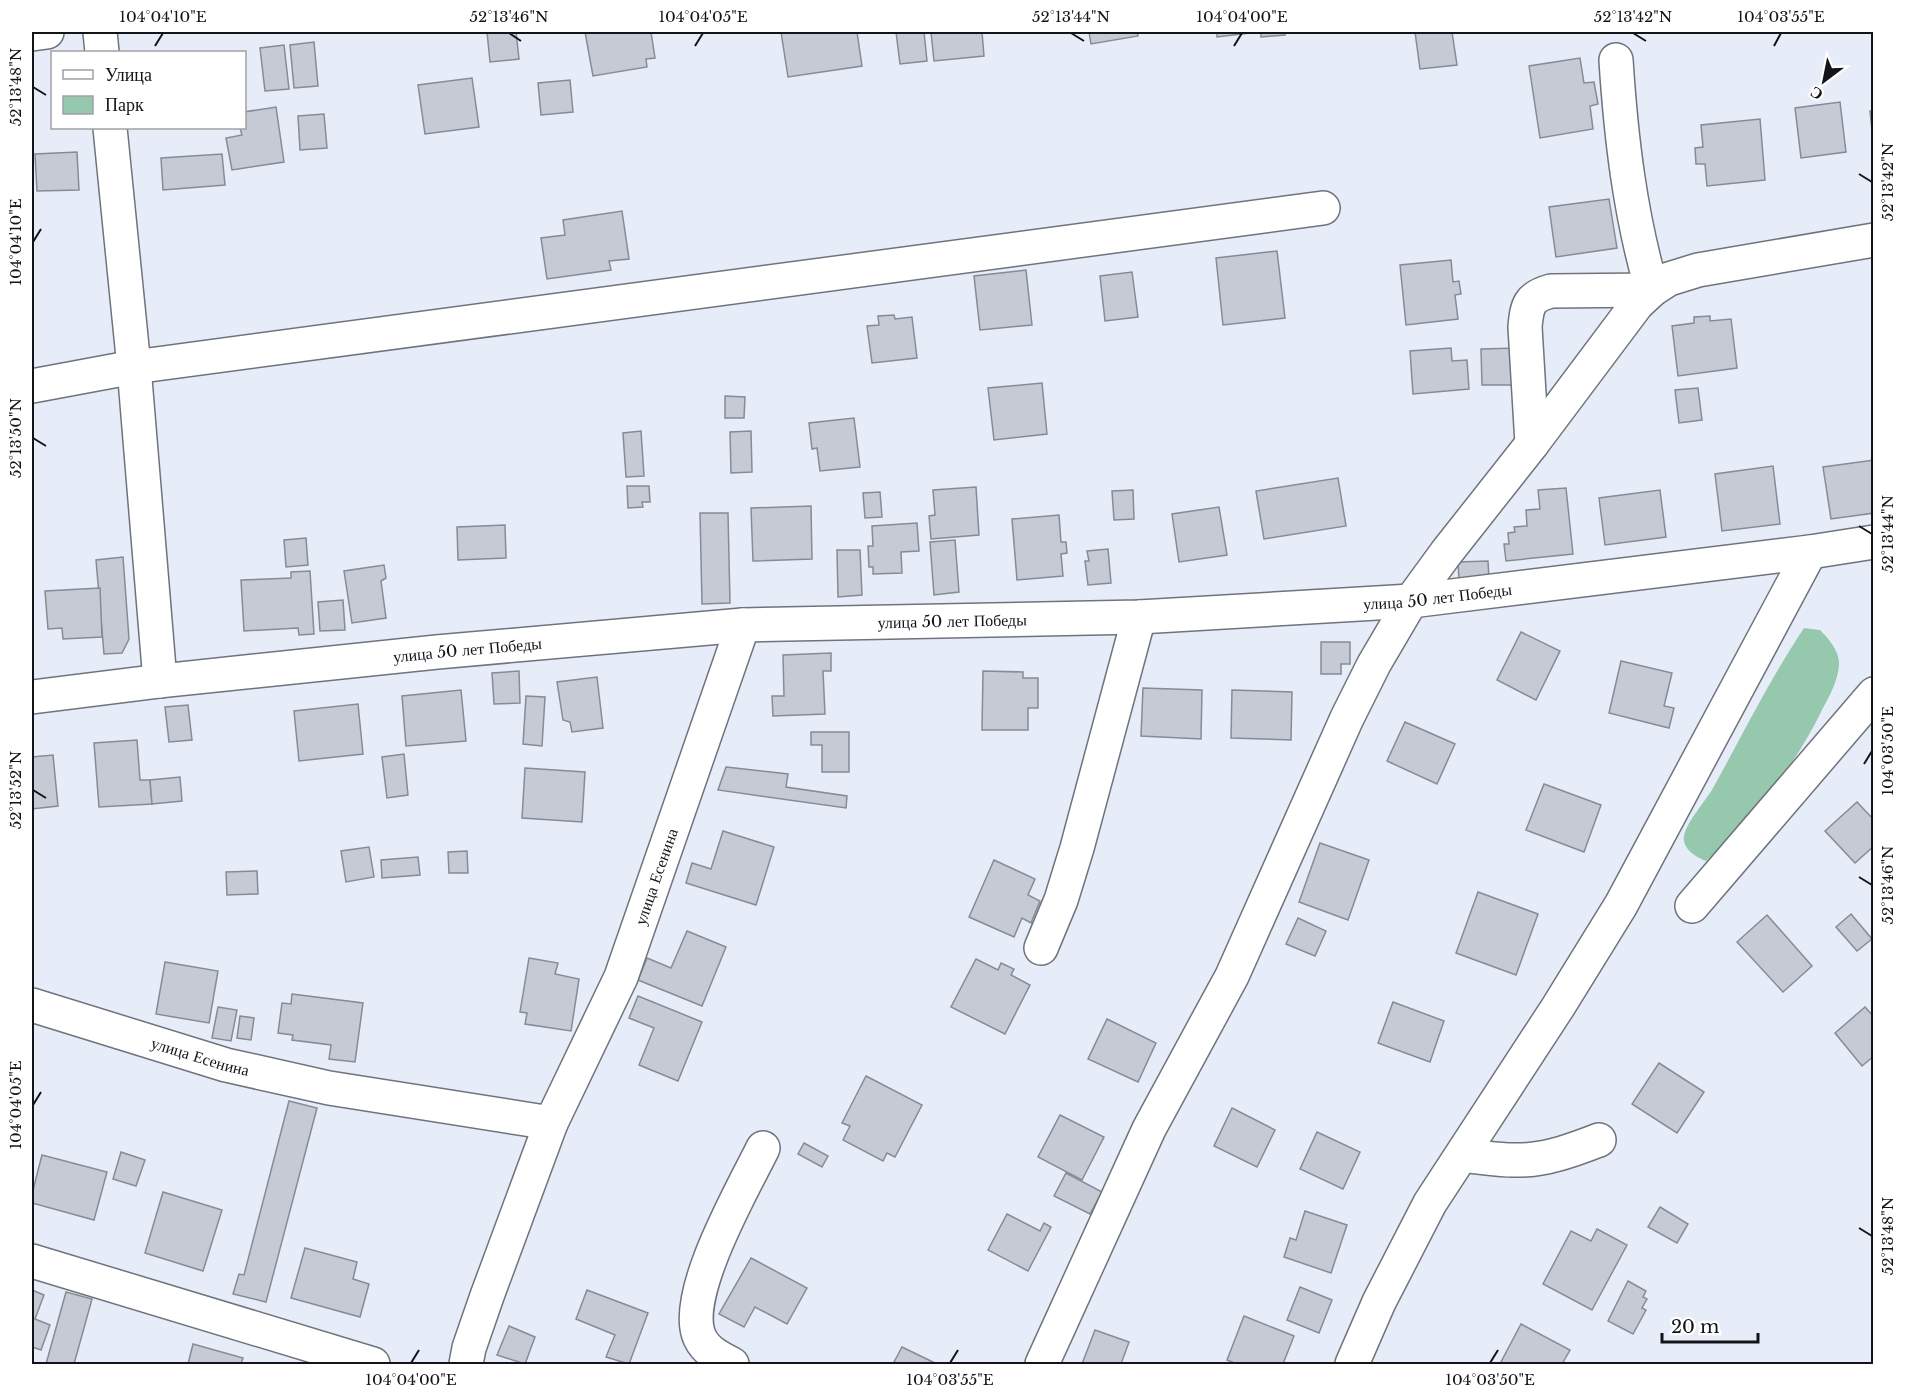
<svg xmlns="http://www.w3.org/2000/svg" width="1905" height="1396" font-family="'Libre Baskerville',serif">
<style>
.green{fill:#96c8ad}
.building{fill:#c5cad5;stroke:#868b95;stroke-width:1.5}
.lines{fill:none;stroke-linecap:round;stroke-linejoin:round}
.minor-casing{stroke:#6e737c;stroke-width:36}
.minor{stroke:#fff;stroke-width:33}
.ticks{fill:none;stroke:#131418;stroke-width:2}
.labels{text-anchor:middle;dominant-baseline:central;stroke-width:6;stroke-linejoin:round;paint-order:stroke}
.street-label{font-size:16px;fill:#131418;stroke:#fff}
.neatline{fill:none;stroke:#131418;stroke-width:2}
.ticks-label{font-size:15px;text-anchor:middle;fill:#131418}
</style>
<rect width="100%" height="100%" fill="#e7edf8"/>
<path class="green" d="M1804,628L1820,630C1829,639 1840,652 1839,665C1838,680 1830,695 1823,708C1795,766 1754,818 1706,861C1696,857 1682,849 1684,836C1687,821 1705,802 1713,788C1743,734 1770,679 1804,628Z"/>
<g class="building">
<polygon points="487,32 516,32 519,59 490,62"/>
<polygon points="585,32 651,32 655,58 646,59 647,67 593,76"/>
<polygon points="781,32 857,32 862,66 788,77"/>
<polygon points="896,32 924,32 927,61 900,64"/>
<polygon points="931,32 982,32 984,56 934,61"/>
<polygon points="1089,32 1137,32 1138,36 1091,44"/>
<polygon points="1217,32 1258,32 1217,37"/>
<polygon points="1261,32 1285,32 1285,35 1261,37"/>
<polygon points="1415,32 1452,32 1457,65 1420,69"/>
<polygon points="314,42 318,86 294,88 290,45"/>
<polygon points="284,45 289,89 265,91 260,48"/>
<polygon points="1580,58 1584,83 1594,82 1598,104 1590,106 1593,129 1540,138 1529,66"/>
<polygon points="472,78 479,127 425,134 418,85"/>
<polygon points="570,80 573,112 541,115 538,83"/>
<polygon points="1840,102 1846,152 1801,158 1795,108"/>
<polygon points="276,107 284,162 232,170 226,138 242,135 240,128 244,128 244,112"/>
<polygon points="1870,111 1874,111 1874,149"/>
<polygon points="324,114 327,148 300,150 298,116"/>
<polygon points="1760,119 1765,180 1707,186 1705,164 1696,164 1695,148 1703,147 1701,125"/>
<polygon points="77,152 79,190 37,191 35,154"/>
<polygon points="222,154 225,185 163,190 161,158"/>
<polygon points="1609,199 1617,248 1556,257 1549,207"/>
<polygon points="622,211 629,259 609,261 611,270 547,279 541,238 565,235 563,220"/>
<polygon points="1277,251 1285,318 1223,325 1216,258"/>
<polygon points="1451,260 1453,282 1459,281 1461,294 1455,295 1458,319 1406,325 1400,265"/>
<polygon points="1026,270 1032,325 980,330 974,276"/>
<polygon points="1132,272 1138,317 1105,321 1100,276"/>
<polygon points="894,315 895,319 912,317 917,358 872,363 867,326 879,325 878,316"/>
<polygon points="1710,316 1710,321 1731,319 1737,368 1678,376 1672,326 1694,323 1694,317"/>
<polygon points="1451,348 1452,361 1467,360 1469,389 1413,394 1410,351"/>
<polygon points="1518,348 1518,385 1482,385 1481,349"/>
<polygon points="1042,383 1047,434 994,440 988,388"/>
<polygon points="1698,388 1702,420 1679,423 1675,390"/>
<polygon points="725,396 745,397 744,418 725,418"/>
<polygon points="854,418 860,467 820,471 817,448 812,449 809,423"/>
<polygon points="641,431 644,476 626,477 623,433"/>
<polygon points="751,431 752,472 731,473 730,432"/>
<polygon points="1874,460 1874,513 1831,519 1823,467"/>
<polygon points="1773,466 1780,524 1722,531 1715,474"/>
<polygon points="1338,478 1346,526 1264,539 1256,491"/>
<polygon points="627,486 649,486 650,502 642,502 643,507 628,508"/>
<polygon points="976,487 979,535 931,539 929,516 935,515 933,490"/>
<polygon points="1566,488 1573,554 1506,561 1504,544 1509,544 1508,533 1515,532 1514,527 1527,526 1526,510 1540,509 1538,490"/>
<polygon points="1133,490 1134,519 1114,520 1112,491"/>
<polygon points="1660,490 1666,537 1605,545 1599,498"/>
<polygon points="880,492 882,517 865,518 863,493"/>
<polygon points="811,506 812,559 753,561 751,508"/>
<polygon points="1219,507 1227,555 1179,562 1172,514"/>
<polygon points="700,513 728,513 730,603 702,604"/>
<polygon points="1059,515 1061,542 1066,542 1067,553 1061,554 1063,576 1017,580 1012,519"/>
<polygon points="917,523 919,551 901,552 902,573 873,574 873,567 869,567 868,546 873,546 872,526"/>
<polygon points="505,525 506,558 458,560 457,527"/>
<polygon points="306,538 308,565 286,567 284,540"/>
<polygon points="955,540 959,592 934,595 930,542"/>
<polygon points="1108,549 1111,583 1088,585 1085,561 1089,561 1087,551"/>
<polygon points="837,550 860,550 862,595 838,597"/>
<polygon points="123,557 129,639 122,653 104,654 96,560"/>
<polygon points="1488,561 1489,579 1459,580 1458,562"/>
<polygon points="384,565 386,578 381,581 386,618 352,623 344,571"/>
<polygon points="310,571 314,634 299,635 298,628 244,631 241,580 291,578 291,572"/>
<polygon points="100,588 102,637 63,639 62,628 48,629 45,591"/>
<polygon points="343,600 345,630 320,631 318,602"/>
<polygon points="1521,632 1560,651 1536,700 1497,680"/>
<polygon points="1321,642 1350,642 1350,664 1341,664 1341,674 1321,674"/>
<polygon points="831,653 831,671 823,671 825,714 773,716 772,696 784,696 783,655"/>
<polygon points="1621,661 1672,673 1664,706 1674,708 1669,728 1609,713"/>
<polygon points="519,671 520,703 494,704 492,673"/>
<polygon points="983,671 1023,672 1023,678 1038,678 1038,708 1028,708 1028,730 982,730"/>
<polygon points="597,677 603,728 572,732 570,722 563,720 557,682"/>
<polygon points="1143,688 1202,690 1201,739 1141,736"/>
<polygon points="461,690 466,741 406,746 402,696"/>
<polygon points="1232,690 1292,692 1291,740 1231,738"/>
<polygon points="526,696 545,697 542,746 523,744"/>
<polygon points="358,704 363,754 299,761 294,711"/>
<polygon points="188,705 192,740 169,742 165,707"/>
<polygon points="1405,722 1455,744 1437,784 1387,761"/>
<polygon points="811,732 849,732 849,772 822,772 822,745 811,745"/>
<polygon points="137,740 140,780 150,780 152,804 99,807 94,743"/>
<polygon points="404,754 408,795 387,798 382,757"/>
<polygon points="53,755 58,806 32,809 32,757"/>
<polygon points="726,767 788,774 786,787 847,796 846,808 718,790"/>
<polygon points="525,768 585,772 582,822 522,818"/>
<polygon points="180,777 182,801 152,804 150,780"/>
<polygon points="1544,784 1601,805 1584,852 1526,830"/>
<polygon points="1857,802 1874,820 1874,846 1855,863 1825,831"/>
<polygon points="723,831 774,847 756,905 686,883 692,863 711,869"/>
<polygon points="1320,843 1369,860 1348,920 1299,902"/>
<polygon points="369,847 374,877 346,882 341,851"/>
<polygon points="467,851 468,873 449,873 448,852"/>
<polygon points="418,857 420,875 382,878 381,860"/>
<polygon points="994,860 1035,879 1028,895 1040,901 1031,923 1022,918 1014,937 969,917"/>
<polygon points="257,871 258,894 227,895 226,872"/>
<polygon points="1478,892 1538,914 1516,975 1456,953"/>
<polygon points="1851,914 1872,939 1857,951 1836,927"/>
<polygon points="1767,915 1812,966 1783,992 1737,942"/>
<polygon points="1298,918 1326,931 1315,956 1286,944"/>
<polygon points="687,931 726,947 702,1006 638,980 647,958 671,968"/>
<polygon points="529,958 558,963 555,974 579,979 571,1031 525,1024 527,1013 520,1012"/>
<polygon points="976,959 998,970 1001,963 1014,969 1011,975 1030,985 1005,1034 951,1007"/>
<polygon points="165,962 218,971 209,1023 156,1014"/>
<polygon points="292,994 363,1003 355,1062 329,1059 331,1045 292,1040 293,1035 278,1033 282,1003 291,1004"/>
<polygon points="638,996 702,1022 678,1081 639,1065 654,1028 629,1018"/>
<polygon points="1393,1002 1444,1021 1430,1062 1378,1043"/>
<polygon points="218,1007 237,1010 231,1041 212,1038"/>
<polygon points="1865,1007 1874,1017 1874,1056 1862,1066 1835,1033"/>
<polygon points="240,1016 254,1018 251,1040 237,1038"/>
<polygon points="1107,1019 1156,1043 1138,1082 1088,1059"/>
<polygon points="1659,1063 1704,1092 1677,1133 1632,1104"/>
<polygon points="866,1076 922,1105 895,1157 887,1153 883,1161 843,1140 850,1126 842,1123"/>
<polygon points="289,1101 317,1108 266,1302 233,1294 239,1274 244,1275"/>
<polygon points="1232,1108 1275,1130 1257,1167 1214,1146"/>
<polygon points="1060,1115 1104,1137 1082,1180 1038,1157"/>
<polygon points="1317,1132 1360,1152 1343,1189 1300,1169"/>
<polygon points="804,1143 828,1156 822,1167 798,1154"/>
<polygon points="121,1152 145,1160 136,1186 113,1179"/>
<polygon points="42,1155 107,1172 94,1220 32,1203 32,1194"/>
<polygon points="1066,1173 1102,1192 1090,1214 1054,1196"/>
<polygon points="163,1192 222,1210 203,1271 145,1253"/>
<polygon points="1660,1207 1688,1224 1677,1243 1648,1227"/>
<polygon points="1305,1211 1347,1225 1331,1273 1284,1257 1290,1238 1296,1240"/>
<polygon points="1007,1214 1040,1231 1044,1223 1051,1227 1028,1271 988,1250"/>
<polygon points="1597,1229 1627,1245 1592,1310 1543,1284 1571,1231 1591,1241"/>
<polygon points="305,1248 357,1262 353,1279 369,1284 360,1317 291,1298"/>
<polygon points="751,1258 807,1288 787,1324 755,1307 744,1327 719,1314"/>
<polygon points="1628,1281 1646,1291 1643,1297 1647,1299 1642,1308 1646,1310 1633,1334 1608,1321"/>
<polygon points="1300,1287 1332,1300 1319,1333 1287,1320"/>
<polygon points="32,1290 44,1295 35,1319 50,1325 41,1350 32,1347"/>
<polygon points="587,1290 648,1313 629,1364 606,1357 615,1335 576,1319"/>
<polygon points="66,1292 92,1299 74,1364 46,1364"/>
<polygon points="1244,1316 1294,1336 1283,1364 1237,1364 1227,1360"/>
<polygon points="1521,1324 1570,1350 1562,1364 1505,1364 1501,1362"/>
<polygon points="509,1326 535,1337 525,1364 497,1355"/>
<polygon points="1095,1330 1129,1342 1121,1364 1082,1364"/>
<polygon points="193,1344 243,1358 241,1364 188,1364"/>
<polygon points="902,1347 937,1364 893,1364"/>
</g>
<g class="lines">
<g class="minor-casing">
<g id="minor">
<polyline points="100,32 102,52"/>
<polyline points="32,34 47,32"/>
<polyline points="110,128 134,367 160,681"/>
<polyline points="32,386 134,367 1323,208"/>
<path d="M1532,444L1525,327C1527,305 1529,297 1551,291L1652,290C1630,214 1621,138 1616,60"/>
<path id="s1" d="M32,697L160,681L437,652L743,625L1139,617L1411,601L1810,552L1874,542"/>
<polyline points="1692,906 1874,694"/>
<polyline points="1041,948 1061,900 1077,848 1139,617"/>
<path id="s2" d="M32,1005L226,1065L329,1088L551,1123"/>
<path d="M1462,1155C1488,1158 1515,1163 1541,1158C1561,1155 1580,1147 1599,1140"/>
<polyline points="32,1261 373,1364"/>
<path id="s3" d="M466,1364L469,1348L487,1296L551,1123L621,977L743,625"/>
<path d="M732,1364C720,1358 706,1351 700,1338C680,1297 744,1187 763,1148"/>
<polyline points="1042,1364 1149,1129 1232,976 1347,718 1374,664 1411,601 1446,553 1532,444 1637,304 1652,290 1669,279 1698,270 1874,240"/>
<polyline points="1352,1364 1379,1302 1430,1203 1558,1007 1621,905 1810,552"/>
</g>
</g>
<use href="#minor" class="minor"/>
</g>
<path class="ticks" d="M509,33L521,41M1071,33L1084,41M1633,33L1646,41M155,46L163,33M695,46L703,33M1234,46L1242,33M1774,46L1781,33M33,87L46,95M1859,174L1872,182M33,242L41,229M33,438L46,446M1859,526L1872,534M1864,764L1872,751M33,790L46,798M1859,877L1872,885M33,1105L41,1092M1859,1228L1872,1236M411,1363L419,1350M950,1363L958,1350M1490,1363L1498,1350"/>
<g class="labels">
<g class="street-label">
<text stroke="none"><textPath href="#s1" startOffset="1410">улица 50 лет Победы</textPath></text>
<text stroke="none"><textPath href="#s1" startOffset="924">улица 50 лет Победы</textPath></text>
<text stroke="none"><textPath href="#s1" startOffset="438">улица 50 лет Победы</textPath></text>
<text stroke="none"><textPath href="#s3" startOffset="524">улица Есенина</textPath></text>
<text stroke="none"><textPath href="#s2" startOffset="176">улица Есенина</textPath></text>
</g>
</g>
<rect width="1905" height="1396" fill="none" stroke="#ffffff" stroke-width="66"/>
<rect x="51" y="51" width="195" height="78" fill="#ffffff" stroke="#a1a1a3" stroke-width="1.5"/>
<rect x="63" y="70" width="30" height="9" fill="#ffffff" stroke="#a1a1a3" stroke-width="1.5"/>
<text x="105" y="81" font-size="18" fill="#131418">Улица</text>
<rect x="63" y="96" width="30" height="18" fill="#96c8ad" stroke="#a1a1a3" stroke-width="1.5"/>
<text x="105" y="111" font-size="18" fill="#131418">Парк</text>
<g transform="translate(1824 81) rotate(212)" stroke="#ffffff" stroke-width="4.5" paint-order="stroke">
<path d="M0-4.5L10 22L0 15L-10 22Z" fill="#131418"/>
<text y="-9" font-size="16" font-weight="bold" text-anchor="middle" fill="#131418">С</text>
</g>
<path d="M1662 1333v9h96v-9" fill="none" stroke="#131418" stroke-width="3"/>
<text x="1671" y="1333" font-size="18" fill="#131418" stroke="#ffffff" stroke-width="4.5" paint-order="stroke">20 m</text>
<rect x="33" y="33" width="1839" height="1330" class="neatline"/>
<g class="ticks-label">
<text x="163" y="22">104°04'10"E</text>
<text x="509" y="22">52°13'46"N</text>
<text x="703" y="22">104°04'05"E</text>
<text x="1071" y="22">52°13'44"N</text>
<text x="1242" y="22">104°04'00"E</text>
<text x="1633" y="22">52°13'42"N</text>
<text x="1781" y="22">104°03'55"E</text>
<text transform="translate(16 87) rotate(-90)" y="5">52°13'48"N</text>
<text transform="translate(1888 182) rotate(-90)" y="5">52°13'42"N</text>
<text transform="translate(16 242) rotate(-90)" y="5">104°04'10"E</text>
<text transform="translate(16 438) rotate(-90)" y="5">52°13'50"N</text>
<text transform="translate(1888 534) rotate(-90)" y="5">52°13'44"N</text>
<text transform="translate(1888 751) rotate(-90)" y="5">104°03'50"E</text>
<text transform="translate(16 790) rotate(-90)" y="5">52°13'52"N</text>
<text transform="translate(1888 885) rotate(-90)" y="5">52°13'46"N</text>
<text transform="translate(16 1105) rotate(-90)" y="5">104°04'05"E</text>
<text transform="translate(1888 1236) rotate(-90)" y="5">52°13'48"N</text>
<text x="411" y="1385">104°04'00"E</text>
<text x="950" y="1385">104°03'55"E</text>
<text x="1490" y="1385">104°03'50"E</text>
</g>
</svg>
